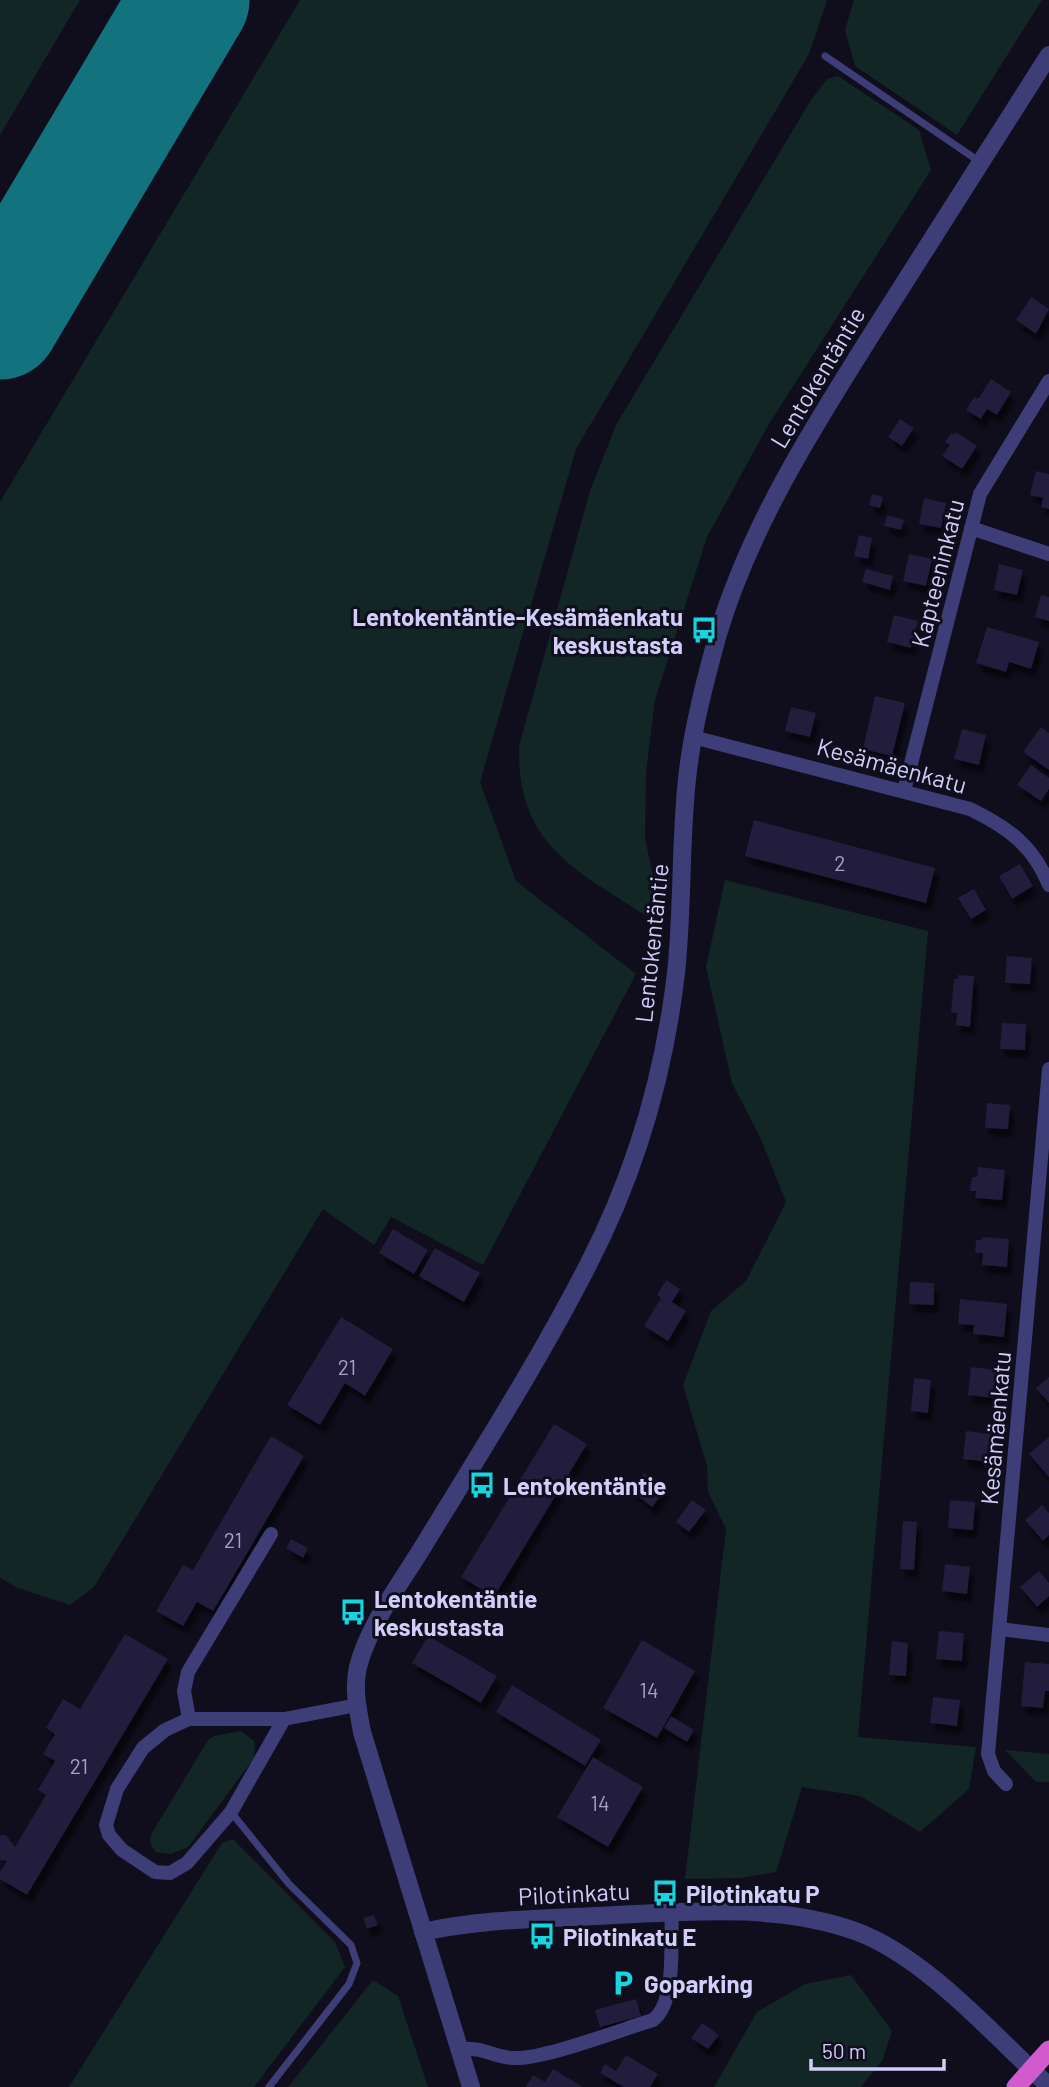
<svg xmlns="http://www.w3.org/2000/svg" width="1049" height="2087" font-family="Barlow,sans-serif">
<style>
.green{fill:#112625}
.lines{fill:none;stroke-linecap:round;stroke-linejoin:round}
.runway{stroke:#12727e;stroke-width:119}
.building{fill:#211c3c;filter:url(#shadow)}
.service{stroke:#3d3e78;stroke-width:7}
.minor{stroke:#3d3e78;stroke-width:14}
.tertiary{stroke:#3d3e78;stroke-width:18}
.trunk{stroke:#d15acc;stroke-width:19}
.labels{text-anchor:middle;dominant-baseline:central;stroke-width:6;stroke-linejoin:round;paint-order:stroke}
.number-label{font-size:21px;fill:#a5a2ca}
.street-label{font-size:24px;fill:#d1cefa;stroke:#100e1d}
.poi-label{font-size:24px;font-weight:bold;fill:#d1cefa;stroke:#100e1d;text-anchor:start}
</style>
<defs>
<filter id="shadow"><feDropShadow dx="4.5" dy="8" stdDeviation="2" flood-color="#0009"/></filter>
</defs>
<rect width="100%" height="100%" fill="#100e1d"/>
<g class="green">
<polygon points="0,0 80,0 0,135"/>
<polygon points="300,0 827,0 809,54 576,449 480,782 516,881 636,974 483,1265 391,1217 374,1245 323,1209 94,1587 70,1605 18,1588 0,1578 0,502"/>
<polygon points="854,0 1042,0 957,135 855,66 845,30"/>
<path d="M838,76L919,130L931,170L769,424L707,537L655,700L646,772L645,838L657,894L655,909L648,917C575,869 517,846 519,746L590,491L616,425L811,100L827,79Z"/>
<polygon points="725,880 928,931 858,1737 976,1747 969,1789 920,1832 860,1796 802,1787 776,1872 742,1878 685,1879 726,1529 708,1492 707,1466 683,1385 711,1311 746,1281 786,1202 760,1137 732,1083 706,967"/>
<polygon points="241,1731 255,1742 254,1758 188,1847 171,1854 155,1852 150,1842 152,1833 208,1740 214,1736"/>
<polygon points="1005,1750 1049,1754 1049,1782 1036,1782"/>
<polygon points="233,1839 335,1942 345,1967 254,2087 69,2087 222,1843"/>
<polygon points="851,1975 892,2031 882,2061 861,2087 714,2087 757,2012 805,1984"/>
<polygon points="373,1980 398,1996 428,2087 288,2087"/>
</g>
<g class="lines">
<polyline class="runway" points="0,320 190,0"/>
</g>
<g class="building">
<polygon points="1031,297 1049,309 1036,334 1016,320"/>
<polygon points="991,379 1011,392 997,415 987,409 981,419 966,410 974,397 978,399"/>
<polygon points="900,419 914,428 902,446 888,437"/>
<polygon points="956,432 977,446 962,469 942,456 950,445 945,442 951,433 954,435"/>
<polygon points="1036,471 1049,474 1049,509 1041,507 1043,498 1030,495"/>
<polygon points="872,494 883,497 880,508 869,505"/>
<polygon points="924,498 946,503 941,528 919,524"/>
<polygon points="887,515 904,520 901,530 884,526"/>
<polygon points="859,535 872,538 868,559 854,556"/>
<polygon points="909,554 932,559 926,586 903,581"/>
<polygon points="999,564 1023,570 1017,595 994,590"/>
<polygon points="866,569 893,576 890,590 862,582"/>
<polygon points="1041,595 1049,597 1049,621 1035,617"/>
<polygon points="894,615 918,621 911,648 887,642"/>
<polygon points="987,627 1039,642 1031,669 1009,662 1006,672 976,663"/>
<polygon points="875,696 905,703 892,756 863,749"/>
<polygon points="791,707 816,713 810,737 785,731"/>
<polygon points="1041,727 1049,733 1049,770 1023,752"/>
<polygon points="962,729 986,735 979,765 954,759"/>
<polygon points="1031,765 1049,778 1049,789 1041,801 1017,785"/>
<polygon points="754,820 935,868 926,903 745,856"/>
<polygon points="1020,864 1033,886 1012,899 999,876"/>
<polygon points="974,889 986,910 971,919 958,898"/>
<polygon points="1007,956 1032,958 1030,984 1005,983"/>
<polygon points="958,975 974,976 970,1027 956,1025 957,1013 951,1013 954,979 958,979"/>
<polygon points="1002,1023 1026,1024 1025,1050 1000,1049"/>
<polygon points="987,1103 1010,1105 1008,1129 985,1128"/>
<polygon points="978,1167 1005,1170 1002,1200 975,1198 976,1191 970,1191 972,1177 977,1177"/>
<polygon points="393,1229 428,1250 414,1274 379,1253"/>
<polygon points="982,1237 1009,1239 1007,1267 982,1265 983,1253 975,1253 976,1240 982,1240"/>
<polygon points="435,1248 480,1273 464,1302 419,1276"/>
<polygon points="666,1280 680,1289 672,1302 686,1311 668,1341 644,1326 661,1298 657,1295"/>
<polygon points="910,1282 934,1283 934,1305 909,1304"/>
<polygon points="960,1299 1007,1304 1004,1337 973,1334 974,1325 958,1324"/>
<polygon points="341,1317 393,1349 365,1396 345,1383 320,1425 287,1405"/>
<polygon points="971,1367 997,1370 994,1398 968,1395"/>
<polygon points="1049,1377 1049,1403 1036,1388"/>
<polygon points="914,1378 931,1380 928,1413 911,1411"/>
<polygon points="554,1424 587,1444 494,1597 461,1577"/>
<polygon points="966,1431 991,1434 988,1462 963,1459"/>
<polygon points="271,1436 304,1456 213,1611 197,1602 183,1626 156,1611 183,1565 193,1570"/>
<polygon points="1049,1437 1049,1477 1029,1454"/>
<polygon points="644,1473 666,1489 652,1507 631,1491"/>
<polygon points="692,1500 706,1510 689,1532 676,1522"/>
<polygon points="950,1500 975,1502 973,1530 948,1528"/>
<polygon points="1042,1505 1049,1513 1049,1535 1043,1541 1025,1520"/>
<polygon points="903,1521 917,1522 914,1570 900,1569"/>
<polygon points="291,1539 308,1548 303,1558 286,1548"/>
<polygon points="945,1564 970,1567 967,1594 942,1591"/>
<polygon points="1039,1571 1049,1583 1049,1596 1037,1607 1020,1587"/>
<polygon points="939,1631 964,1633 962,1661 936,1659"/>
<polygon points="125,1634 168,1659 27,1895 0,1879 0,1872 7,1861 0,1860 0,1835 6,1835 15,1847 46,1795 38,1790 55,1761 43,1754 55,1734 46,1728 63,1699 80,1709"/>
<polygon points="428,1636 497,1676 481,1703 412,1663"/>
<polygon points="642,1640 695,1671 657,1738 603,1708"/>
<polygon points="892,1641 908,1643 906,1676 889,1675"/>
<polygon points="1025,1662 1049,1664 1049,1691 1045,1691 1043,1708 1021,1706"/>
<polygon points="512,1685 601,1740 585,1766 496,1712"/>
<polygon points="933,1697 960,1700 957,1726 930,1723"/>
<polygon points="671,1716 694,1730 687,1742 664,1728"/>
<polygon points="593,1757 643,1787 608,1847 557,1817"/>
<polygon points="374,1915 378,1925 367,1929 363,1918"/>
<polygon points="636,1999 641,2016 600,2027 595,2010"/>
<polygon points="702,2023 719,2035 708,2049 691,2038"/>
<polygon points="626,2055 658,2074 650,2087 624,2087 600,2073 605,2064 616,2071"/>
<polygon points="553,2069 583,2087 526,2087 533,2075 545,2082"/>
</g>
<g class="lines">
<g class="service">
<polyline points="825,56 980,162"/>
<polyline points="231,1812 289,1884 351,1945 357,1963 349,1984 269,2087"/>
</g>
<g class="minor">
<polyline points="971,528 1049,554"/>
<path d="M693,737L970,809C1007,827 1033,845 1049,885"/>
<polyline points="904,791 980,494 1049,381"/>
<polyline points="1000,1629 1049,1635"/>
<polyline points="189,1719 184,1691 188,1672 271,1534"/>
<polyline points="284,1719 231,1812 187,1863 170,1873 155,1872 122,1850 109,1835 106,1825 117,1789 143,1748 165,1730 189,1719 284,1719 357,1705"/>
<polyline points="1006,1784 994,1771 988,1754 1049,1069"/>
<path d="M459,2049C484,2047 491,2056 512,2058C543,2060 619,2030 653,2020C677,2002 670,1942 672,1912"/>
</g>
<g class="tertiary">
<path d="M423,1932C481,1919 538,1919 597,1916C682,1912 773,1902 855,1931C925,1956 994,2036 1049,2086"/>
<path d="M471,2087L362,1732C358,1710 353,1689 358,1667C369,1624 401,1583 424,1545C480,1453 539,1361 588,1265C635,1174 664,1076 676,973C683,909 680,843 687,779C692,731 705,681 718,634C751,524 814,426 875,329C932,238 991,147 1049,55"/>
</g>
<polyline class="trunk" points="1016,2087 1049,2050"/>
</g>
<defs>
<g id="bus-bare" transform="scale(2.1)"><path d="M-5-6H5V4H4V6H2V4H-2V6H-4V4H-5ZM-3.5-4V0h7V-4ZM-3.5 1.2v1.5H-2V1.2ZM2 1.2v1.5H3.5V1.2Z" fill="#15d5df" stroke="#100e1d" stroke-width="2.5" paint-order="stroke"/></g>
<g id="parking-bare" transform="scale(2.1)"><path d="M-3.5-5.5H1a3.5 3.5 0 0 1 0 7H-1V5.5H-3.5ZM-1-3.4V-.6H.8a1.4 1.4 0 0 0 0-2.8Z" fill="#15d5df" stroke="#100e1d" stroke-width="2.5" paint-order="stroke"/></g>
</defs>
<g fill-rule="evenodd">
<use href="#bus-bare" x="704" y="630"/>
<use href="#bus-bare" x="482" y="1485"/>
<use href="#bus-bare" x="353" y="1612"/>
<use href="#bus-bare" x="665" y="1893"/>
<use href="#bus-bare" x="542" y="1936"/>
<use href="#parking-bare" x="623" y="1983"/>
</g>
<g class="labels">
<g class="number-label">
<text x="840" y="862">2</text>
<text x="347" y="1366">21</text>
<text x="233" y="1539">21</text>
<text x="649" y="1689">14</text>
<text x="79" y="1765">21</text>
<text x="600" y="1802">14</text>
</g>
<g class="street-label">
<text transform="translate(817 377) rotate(-59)">Lentokentäntie</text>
<text transform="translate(937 573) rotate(-76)">Kapteeninkatu</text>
<text transform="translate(892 765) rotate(15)">Kesämäenkatu</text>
<text transform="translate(651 943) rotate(-84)">Lentokentäntie</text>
<text transform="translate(995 1428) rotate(-85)">Kesämäenkatu</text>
<text transform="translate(574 1893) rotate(-3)">Pilotinkatu</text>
</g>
<g class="poi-label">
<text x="683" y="616" text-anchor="end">Lentokentäntie-Kesämäenkatu<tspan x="683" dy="28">keskustasta</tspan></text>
<text x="503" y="1485">Lentokentäntie</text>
<text x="374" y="1598">Lentokentäntie<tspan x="374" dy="28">keskustasta</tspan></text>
<text x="686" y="1893">Pilotinkatu P</text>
<text x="563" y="1936">Pilotinkatu E</text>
<text x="644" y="1983">Goparking</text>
</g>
</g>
<path d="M811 2059v10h133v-10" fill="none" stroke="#d1cefa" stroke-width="3.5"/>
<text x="822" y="2059" font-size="21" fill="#d1cefa" stroke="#100e1d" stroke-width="5" paint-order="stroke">50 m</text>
</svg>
